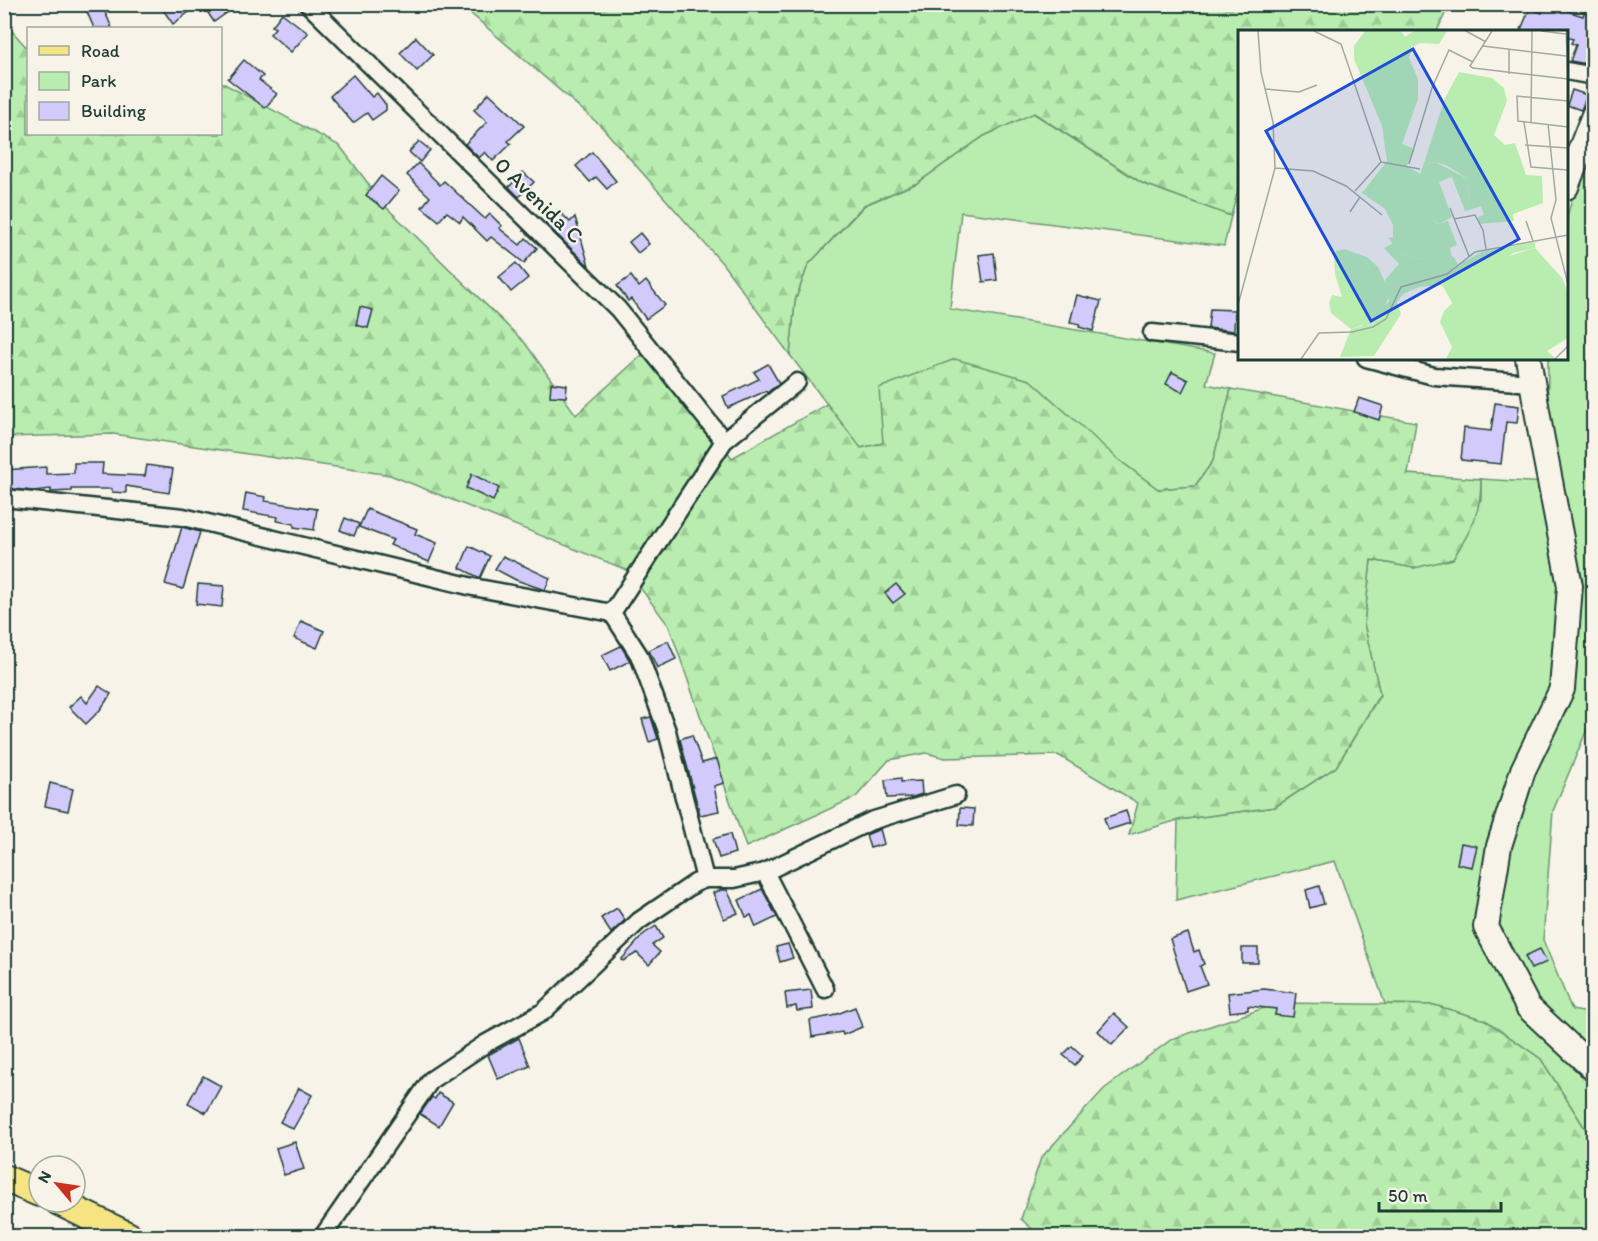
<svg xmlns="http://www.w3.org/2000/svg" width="1598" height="1241" font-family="Itim,sans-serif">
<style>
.green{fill:#b8edaf;stroke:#6c9572;stroke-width:1.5}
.forest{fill:url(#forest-firs);stroke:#6c9572;stroke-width:1.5}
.building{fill:#d3cafc;stroke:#1f3d34;stroke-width:1.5}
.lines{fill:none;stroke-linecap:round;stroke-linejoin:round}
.street-casing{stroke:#1f3d34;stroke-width:21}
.secondary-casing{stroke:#1f3d34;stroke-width:28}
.primary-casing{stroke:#1f3d34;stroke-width:30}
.street{stroke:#f7f3e8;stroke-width:16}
.secondary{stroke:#f7f3e8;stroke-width:24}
.primary{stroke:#f6e381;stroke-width:26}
.labels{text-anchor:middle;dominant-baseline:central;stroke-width:4.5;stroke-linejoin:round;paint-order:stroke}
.street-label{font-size:22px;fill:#1f3d34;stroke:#f7f3e8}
.inset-road{fill:none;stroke:#a1aaa0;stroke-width:1.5}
.view{fill:#1d4ed8;fill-opacity:0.15;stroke:#1d4ed8;stroke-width:3}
.inset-edge{fill:none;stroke:#1f3d34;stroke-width:3}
</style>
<defs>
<pattern id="forest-firs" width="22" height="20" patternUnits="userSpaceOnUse" patternTransform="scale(1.5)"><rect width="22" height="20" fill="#b8edaf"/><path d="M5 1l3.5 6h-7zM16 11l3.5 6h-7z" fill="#9ecc97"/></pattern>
</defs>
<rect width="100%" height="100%" fill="#f7f3e8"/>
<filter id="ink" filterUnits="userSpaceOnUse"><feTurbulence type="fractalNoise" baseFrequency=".0167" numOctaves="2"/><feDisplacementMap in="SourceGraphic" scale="12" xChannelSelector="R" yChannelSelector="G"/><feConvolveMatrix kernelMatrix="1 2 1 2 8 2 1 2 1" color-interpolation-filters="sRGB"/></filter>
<g filter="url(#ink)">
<g class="green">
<polygon points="1033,113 1142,183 1231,216 1224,246 961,212 950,309 1215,353 1206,384 1231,389 1213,461 1195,486 1158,489 1119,460 883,443 860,448 790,355 795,301 808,265 865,205 917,183 984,136"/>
<polygon points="1593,131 1593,715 1553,811 1543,940 1572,1010 1593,1014 1593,1163 1588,1133 1541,1059 1485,1020 1434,1005 1385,1004 1335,861 1176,900 1178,820 1275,807 1336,767 1380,695 1364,624 1371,560 1414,568 1481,500 1481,479 1547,483 1548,359 1566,358 1567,217 1582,162"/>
</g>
<g class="forest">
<polygon points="461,5 1449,5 1437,31 1240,32 1240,182 1231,216 1142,183 1034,113 984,136 917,183 864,205 808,265 795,301 790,355 722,263 601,126"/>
<path d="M4,22L28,49V134H220L221,82L340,146L385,206L525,343L576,415L653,345L732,458L827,404L861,448L883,443L879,388L955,359L1030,380L1119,460L1158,489L1195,486L1213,461L1231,389L1416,422L1408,474L1481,479C1481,515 1471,529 1453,559L1414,568L1371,560L1364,624L1380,694L1336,767L1275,807L1178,820L1129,835L1138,803L1058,755L945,758L926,753L889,760L856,797L746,847L669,626L627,570L390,475L113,434L5,437Z"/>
<polygon points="1279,1003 1434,1005 1485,1020 1541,1059 1588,1133 1593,1163 1593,1236 1040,1236 1021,1219 1041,1158 1104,1089 1172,1039"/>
</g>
<g class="building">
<polygon points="159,4 200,4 173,24"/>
<polygon points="202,4 239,4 214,22"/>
<polygon points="1545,4 1583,16 1587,4 1593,4 1593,37 1588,51 1593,53 1593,65 1570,61 1576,45 1571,43 1573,39 1566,37 1566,32 1520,32 1530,8 1542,13"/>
<polygon points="102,5 112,28 94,28 87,12"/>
<polygon points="282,13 308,33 291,52 270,34 275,28 272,26"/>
<polygon points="416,37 433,55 417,71 400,53"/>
<polygon points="244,60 263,76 259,80 277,94 265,108 228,79"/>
<polygon points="353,75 372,97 377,93 386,105 386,110 372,120 367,113 353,123 330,96"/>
<polygon points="1572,90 1587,95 1581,110 1567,105"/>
<polygon points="489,93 524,126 508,141 511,144 493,161 485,152 479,158 465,144 487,122 474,110"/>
<polygon points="419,141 430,150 420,162 409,152"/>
<polygon points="592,152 616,181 607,189 596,177 590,182 576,166"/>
<polygon points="418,163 440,185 444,181 485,219 490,214 502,226 499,228 520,245 526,238 537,248 524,263 491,237 487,241 463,217 460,222 447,212 439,221 422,207 430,197 407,175"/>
<polygon points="523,172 534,182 519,197 509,187"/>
<polygon points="381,176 399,191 384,209 366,195"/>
<polygon points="558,210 570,222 575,217 589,266 545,223"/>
<polygon points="640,233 649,244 638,253 629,242"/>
<polygon points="994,253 997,280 983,282 979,255"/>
<polygon points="516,263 528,278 511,292 499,277"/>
<polygon points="631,276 639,287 646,281 665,305 646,319 631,299 628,301 617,286"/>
<polygon points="1077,295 1101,301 1093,331 1079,327 1080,324 1070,322"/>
<polygon points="360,307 373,310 368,328 356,325"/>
<polygon points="1210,309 1235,310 1234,331 1208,328"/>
<polygon points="768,364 779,383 767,393 766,391 728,408 723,396 759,379 754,372"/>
<polygon points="1172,372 1188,380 1182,392 1166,384"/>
<polygon points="551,383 567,385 566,397 550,396"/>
<polygon points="1359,398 1383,406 1379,420 1354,412"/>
<polygon points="1495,403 1519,406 1517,423 1506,422 1501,464 1461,460 1464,428 1491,431"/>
<polygon points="74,463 103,463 102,474 145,476 147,465 173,469 169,493 126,486 126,493 112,492 112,489 72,489 72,491 51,492 51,489 33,491 4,488 4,470 46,467 46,474 74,473"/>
<polygon points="472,474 499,488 493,501 466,488"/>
<polygon points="246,493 266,497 265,501 317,509 314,530 294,527 294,524 277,521 278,517 243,511"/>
<polygon points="367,509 417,529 415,534 437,543 429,562 390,545 393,540 359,527"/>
<polygon points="345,518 359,524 354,536 340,530"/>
<polygon points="182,527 200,532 183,589 165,584"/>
<polygon points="469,546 490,556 480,578 460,568"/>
<polygon points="503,556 550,578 545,590 516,580 495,569"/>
<polygon points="198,584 224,586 222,607 196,604"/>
<polygon points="896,584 905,594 893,603 885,593"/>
<polygon points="301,621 324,631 317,648 294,638"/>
<polygon points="668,641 676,659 657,668 649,650"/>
<polygon points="621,646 630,661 610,671 602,655"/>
<polygon points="99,686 111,694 100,710 86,724 69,707 81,696 87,703"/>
<polygon points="651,717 658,739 649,742 642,719"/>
<polygon points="692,735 702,763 717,759 724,783 714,786 719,811 700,815 680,739"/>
<polygon points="901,778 901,782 921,781 922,794 913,797 887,798 885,780"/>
<polygon points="50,783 73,789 68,811 45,806"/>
<polygon points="960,808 974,809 973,826 959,825"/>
<polygon points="1126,811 1130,823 1108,830 1104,818"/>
<polygon points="880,829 884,844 870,848 866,835"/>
<polygon points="730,834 735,853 719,858 713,839"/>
<polygon points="1461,843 1477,846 1472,867 1457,864"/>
<polygon points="1319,886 1324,904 1310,908 1306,890"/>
<polygon points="762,889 777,917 756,927 751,915 746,917 739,900"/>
<polygon points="721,890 727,890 738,913 724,919 713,893"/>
<polygon points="617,908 625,920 611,933 601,918"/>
<polygon points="656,926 663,938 652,945 660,952 649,965 637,953 623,961 621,960 644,934"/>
<polygon points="1188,933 1194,952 1199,950 1204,964 1200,966 1207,984 1186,991 1170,939"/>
<polygon points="788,944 793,958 780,962 776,947"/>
<rect x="1242" y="948" width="16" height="15"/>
<polygon points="1540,949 1547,962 1531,969 1525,956"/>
<polygon points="1264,989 1296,993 1293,1017 1275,1015 1276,1009 1248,1006 1248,1010 1230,1012 1228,993"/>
<polygon points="811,990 813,1009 797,1011 796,1006 787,1008 785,993"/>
<polygon points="855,1007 862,1027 843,1035 842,1032 812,1037 810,1020 832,1016"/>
<polygon points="1114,1013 1129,1027 1112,1045 1098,1031"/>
<polygon points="519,1038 530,1066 498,1079 488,1055"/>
<polygon points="1072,1046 1083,1056 1075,1065 1063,1055"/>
<polygon points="203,1076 221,1086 206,1113 188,1103"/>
<polygon points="299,1088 312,1095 293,1129 280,1122"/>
<polygon points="438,1093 453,1102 439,1126 420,1114 432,1097 435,1099"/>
<polygon points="295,1142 304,1169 284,1175 276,1148"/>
</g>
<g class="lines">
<g class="street-casing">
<g id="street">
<polyline points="308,4 618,309 724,441"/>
<polyline points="1566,71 1594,76"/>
<polyline points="1152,333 1240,342"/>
<polyline points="1366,358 1434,376 1532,383"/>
<polyline points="4,498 183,517 473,587 612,613 639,655 667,731 705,879"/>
<polyline points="612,613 724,441 797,382"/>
<polyline points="765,872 825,989"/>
<polyline points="323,1236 431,1080 485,1044 543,1012 639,921 695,883 705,879 734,879 765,872 871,821 956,795"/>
</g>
</g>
<g class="secondary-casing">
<g id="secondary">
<polyline points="1566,187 1594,115"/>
<polyline points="1528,358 1541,434 1570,586 1562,689 1523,770 1499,846 1486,927 1528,1007 1594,1069"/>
</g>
</g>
<g class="primary-casing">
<g id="primary">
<polyline points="4,1178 39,1193"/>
<polyline points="59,1202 129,1236"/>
</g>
</g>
<use href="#street" class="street"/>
<use href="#secondary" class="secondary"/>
<use href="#primary" class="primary"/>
</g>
</g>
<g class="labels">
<g class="street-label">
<text transform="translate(539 200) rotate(44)">0 Avenida C</text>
</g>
</g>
<g transform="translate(1238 30)">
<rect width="330" height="330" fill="#f7f3e8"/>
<path d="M197,132L230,149L231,180L227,181L214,147L201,152L214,187L201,194L194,189V182L179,151L185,136ZM297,212V218L275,223L215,274L204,255L181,257L165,264L159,272L163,284L136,326L102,327L113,299L124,296L151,272L147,250L161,234L146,218L155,213L163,224L184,229L199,219L216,227L220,235L244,222Z" fill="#b8edaf"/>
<path d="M127,1H163L167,7L176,1H209L201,14L182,13L174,17L171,28L180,49V69L164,114L177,119L169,136L182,144L179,151L187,149L196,156L198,166L194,189L200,194L210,191L219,215L212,218L214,228L205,229L199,219L184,229L163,224L150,208L155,207V195L147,179L124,163L149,131L144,96L116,29V16ZM221,42L254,48L266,58L269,71L256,105L267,115L277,113L288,145L304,146L305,173L275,184L276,191L241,194L240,187L246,185L243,176L231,180L230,149L208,135L197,132L185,136L207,68ZM297,218L324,248L330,263V308L309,321L318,329H208L214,317L202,292L206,281L264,228ZM106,219L129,227L140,237L152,263L145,283L133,292L113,299L93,283L91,273L94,265L104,267L97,244L96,225L98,221Z" fill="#b8edaf"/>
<path class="inset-road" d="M76,1L103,14L143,132L117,161M228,1L248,12M254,1L232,36L235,38L330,49M303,1L328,4M328,1L330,49M245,16L328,26M271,44V20M27,59L61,62L79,55M330,71L279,66L280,91L330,97M286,92L293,137L330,140M293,92L294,1M310,94L318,170L313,188L330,254M287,115L330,118M143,132L182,139M171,134L194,58L211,20L235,32M37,138L75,141L108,156L144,185M212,178L231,226M112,182L122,167M216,189L237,185L245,200L248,219M288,191L295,211M0,275L37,138L35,92L23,42L20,1M63,329L81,303L114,302L135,297L148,289L163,257L209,244L237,222L330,205M317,329L330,316"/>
<path class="view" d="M175,19L281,209L133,291L28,101Z"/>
<rect width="330" height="330" class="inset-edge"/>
</g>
<rect width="1598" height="1241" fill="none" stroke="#f7f3e8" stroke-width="24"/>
<rect x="12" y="12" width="1574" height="1217" fill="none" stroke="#1f3d34" stroke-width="2" filter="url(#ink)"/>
<rect x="27" y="27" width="195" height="108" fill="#f7f3e8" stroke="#a1aaa0" stroke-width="1.5"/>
<rect x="39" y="46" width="30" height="9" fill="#f6e381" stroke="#a1aaa0" stroke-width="1.5"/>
<text x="81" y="57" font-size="18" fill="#1f3d34">Road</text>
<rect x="39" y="72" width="30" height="18" fill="#b8edaf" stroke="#a1aaa0" stroke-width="1.5"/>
<text x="81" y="87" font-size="18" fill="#1f3d34">Park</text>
<rect x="39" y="102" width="30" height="18" fill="#d3cafc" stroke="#a1aaa0" stroke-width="1.5"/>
<text x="81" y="117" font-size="18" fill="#1f3d34">Building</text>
<g transform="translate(57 1184) rotate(299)"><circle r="28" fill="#f7f3e8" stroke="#a1aaa0" stroke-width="1.5"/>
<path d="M0-4.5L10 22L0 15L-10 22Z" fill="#c8321e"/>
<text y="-9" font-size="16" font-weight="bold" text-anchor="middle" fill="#1f3d34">N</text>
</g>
<path d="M1379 1202v9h122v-9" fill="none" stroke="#1f3d34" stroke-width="3"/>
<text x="1388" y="1202" font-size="18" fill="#1f3d34" stroke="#f7f3e8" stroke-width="4.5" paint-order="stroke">50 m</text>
</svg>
